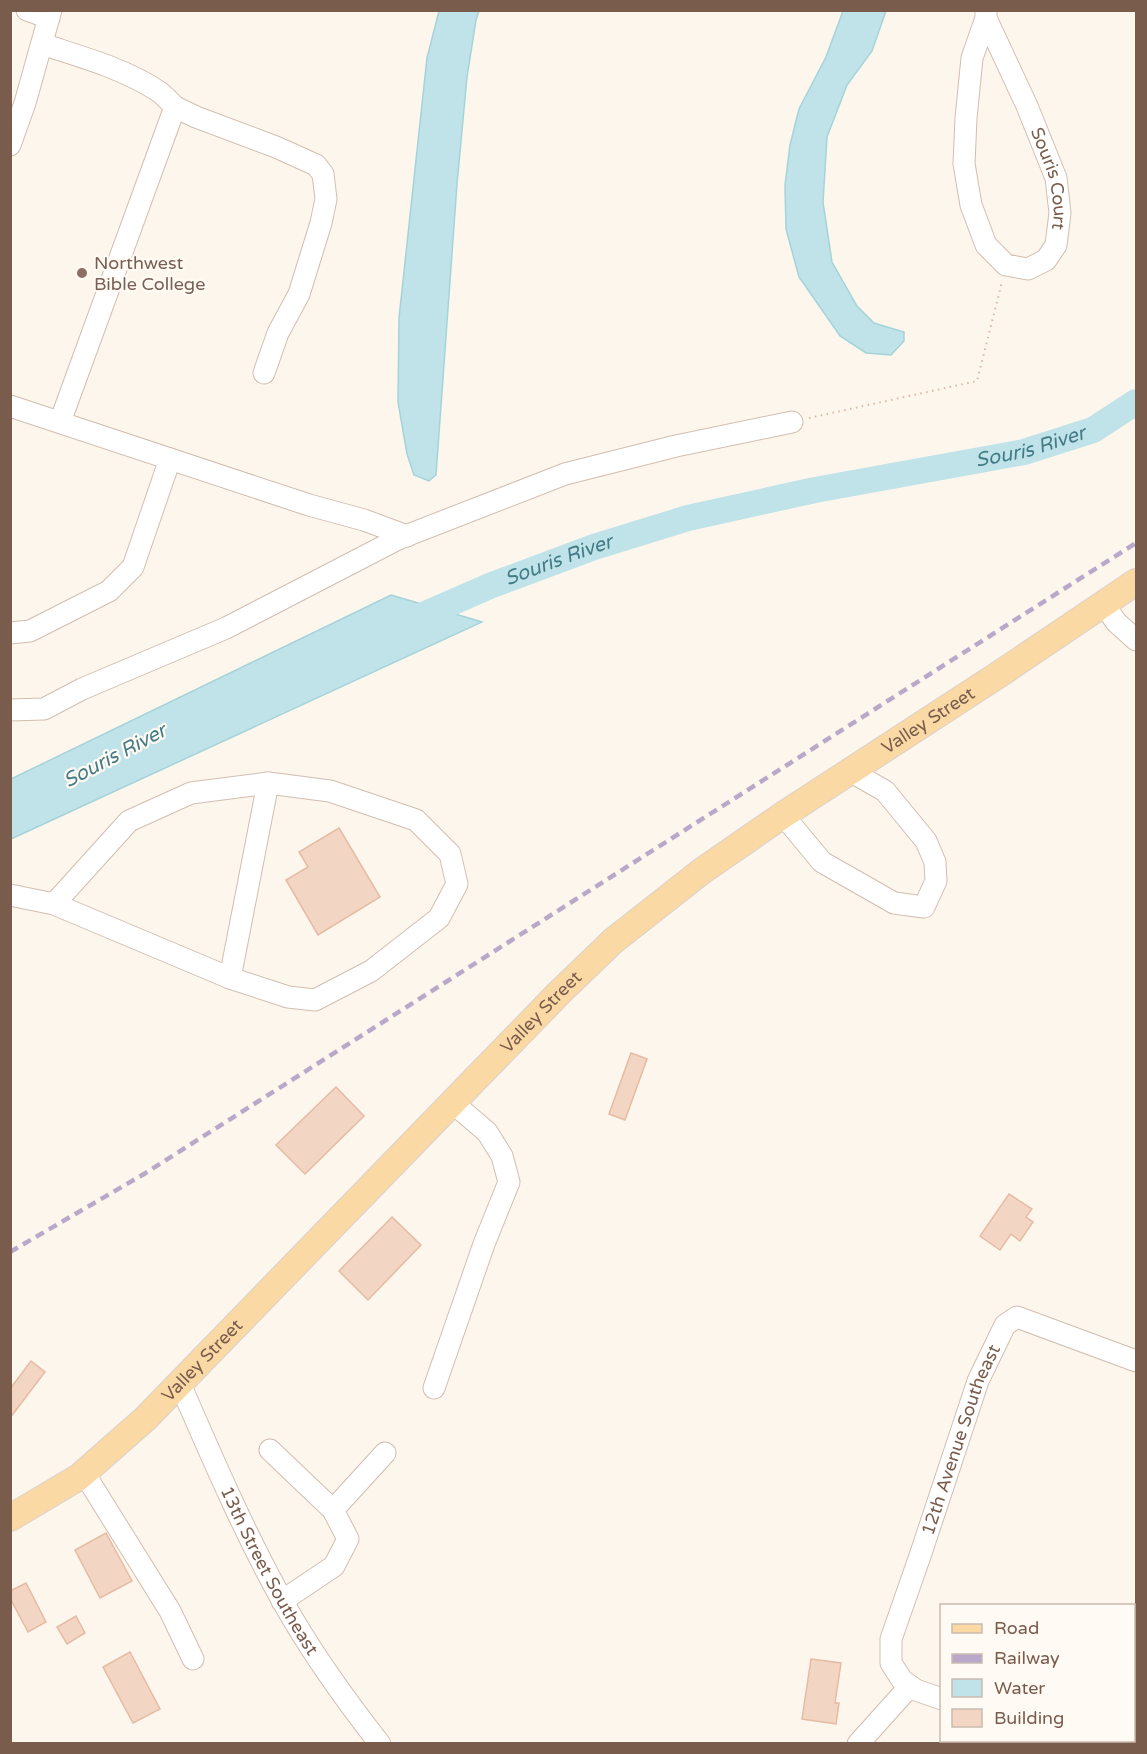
<svg xmlns="http://www.w3.org/2000/svg" width="1147" height="1754" font-family="'Varela Round',sans-serif">
<style>
.water{fill:#bfe3e8;stroke:#a5d3da;stroke-width:1.5}
.lines{fill:none;stroke-linecap:round;stroke-linejoin:round}
.river{stroke:#bfe3e8;stroke-width:26}
.building{fill:#f3d5c3;stroke:#e6bba3;stroke-width:1.5}
.minor-casing{stroke:#d1beb0;stroke-width:23}
.major-casing{stroke:#dad1cd;stroke-width:28}
.path{stroke:#d9b8a5;stroke-width:2;stroke-dasharray:1.5 4.5;stroke-linecap:butt}
.minor{stroke:#fff;stroke-width:21}
.major{stroke:#fbd9a5;stroke-width:26}
.rail{stroke:#b9a8c9;stroke-width:4.5;stroke-dasharray:9 6;stroke-linecap:butt}
.education-dot{fill:#8d6e63;stroke:#fffaf3;stroke-width:2}
.labels{text-anchor:middle;dominant-baseline:central;stroke-width:4.5;stroke-linejoin:round;paint-order:stroke}
.street-label{font-size:18px;fill:#7a5c4d;stroke:#fffaf3}
.education-label{font-size:18px;fill:#785e54;stroke:#fffaf3;text-anchor:start}
.water-label{font-size:20px;font-style:italic;fill:#437c86;stroke:#fffaf3}
</style>
<rect width="100%" height="100%" fill="#fdf6ec"/>
<g class="water">
<polygon points="439,11 479,11 476,20 467,77 457,184 436,475 429,481 414,475 407,454 398,402 399,318 427,58"/>
<polygon points="843,11 886,11 872,51 847,85 827,137 823,202 832,262 857,306 874,323 904,332 904,341 891,355 866,353 840,336 799,277 786,229 785,185 790,145 799,109 826,57"/>
<polygon points="391,595 482,622 11,839 11,779"/>
</g>
<g class="lines">
<path class="river" id="s1" d="M405,623L492,585L594,547L688,518L815,490L1024,452L1093,430L1136,402"/>
</g>
<g class="building">
<polygon points="339,828 380,897 318,935 286,880 308,867 299,852"/>
<polygon points="631,1053 647,1059 625,1120 609,1114"/>
<polygon points="336,1087 364,1116 305,1174 276,1145"/>
<polygon points="1009,1194 1032,1209 1026,1217 1033,1222 1020,1241 1011,1234 1000,1250 980,1236"/>
<polygon points="392,1217 421,1245 368,1300 339,1271"/>
<polygon points="31,1361 45,1372 10,1418 10,1389"/>
<polygon points="106,1533 132,1581 100,1598 75,1550"/>
<polygon points="26,1583 46,1622 28,1632 10,1598 10,1591"/>
<polygon points="76,1616 85,1633 67,1644 57,1627"/>
<polygon points="130,1652 160,1709 133,1723 103,1667"/>
<polygon points="811,1659 841,1663 835,1703 839,1703 836,1724 802,1719"/>
</g>
<g class="lines">
<g class="minor-casing">
<g id="minor">
<polyline points="27,10 49,18"/>
<path id="s2" d="M986,18L1027,106L1056,178L1060,213L1056,245L1046,260L1028,269L1006,265L986,245L971,205L964,164L966,118L972,58L986,18V10"/>
<path d="M42,44C81,57 123,68 158,91C164,95 170,102 175,107L60,422"/>
<polyline points="175,107 196,117 276,147 316,165 323,174 326,199 321,223 299,294 278,333 264,373"/>
<polyline points="10,145 25,103 51,10"/>
<polyline points="10,406 309,505 364,520 407,536"/>
<polyline points="1104,604 1116,622 1136,640"/>
<polyline points="10,633 30,631 109,591 133,567 170,459"/>
<polyline points="10,710 44,709 82,689 226,628 398,539 565,474 676,446 792,422"/>
<polyline points="783,815 822,862 894,903 924,907 936,881 935,862 926,841 885,791 850,771"/>
<polyline points="10,895 54,904 230,978 288,997 315,1000 371,971 439,918 457,884 450,854 416,820 330,791 268,783 191,793 129,821 54,904"/>
<polyline points="230,978 268,783"/>
<path id="s3" d="M180,1384C212,1457 243,1530 282,1600C310,1651 344,1698 380,1744"/>
<polyline points="434,1388 484,1244 509,1182 502,1156 487,1132 453,1103"/>
<polyline points="270,1450 333,1510 348,1539 334,1566 282,1601"/>
<polyline points="84,1473 170,1611 193,1659"/>
<polyline points="333,1510 385,1453"/>
<path id="s4" d="M942,1699L916,1690L902,1680L891,1663V1639L921,1553L978,1381L1005,1325L1017,1317L1136,1361"/>
<polyline points="1066,1740 1075,1744"/>
<polyline points="858,1744 910,1686"/>
<polyline points="1010,1744 1011,1740"/>
</g>
</g>
<g class="major-casing">
<g id="major">
<path id="s5" d="M10,1518L79,1477L145,1419L560,992L613,941L702,871L783,815L998,675L1136,582"/>
</g>
</g>
<polyline class="path" points="809,418 977,381 1002,282"/>
<use href="#minor" class="minor"/>
<use href="#major" class="major"/>
<polyline class="rail" points="10,1252 144,1174 1136,543"/>
</g>
<circle class="education-dot" cx="82" cy="273" r="6"/>
<g class="labels">
<g class="street-label">
<text stroke="none"><textPath href="#s2" startOffset="174">Souris Court</textPath></text>
<text stroke="none"><textPath href="#s5" startOffset="1222">Valley Street</textPath></text>
<text stroke="none"><textPath href="#s5" startOffset="736">Valley Street</textPath></text>
<text stroke="none"><textPath href="#s5" startOffset="250">Valley Street</textPath></text>
<text stroke="none"><textPath href="#s4" startOffset="300">12th Avenue Southeast</textPath></text>
<text stroke="none"><textPath href="#s3" startOffset="207">13th Street Southeast</textPath></text>
</g>
<g class="education-label">
<text x="94" y="263">Northwest<tspan x="94" dy="21">Bible College</tspan></text>
</g>
<g class="water-label">
<text stroke="none"><textPath href="#s1" startOffset="652">Souris River</textPath></text>
<text stroke="none"><textPath href="#s1" startOffset="166">Souris River</textPath></text>
<text transform="translate(115 756) rotate(-28)">Souris River</text>
</g>
</g>
<rect width="1147" height="1754" fill="none" stroke="#7a5c4d" stroke-width="24"/>
<rect x="940" y="1604" width="195" height="138" fill="#fffaf3" stroke="#cabbb1" stroke-width="1.5"/>
<rect x="952" y="1624" width="30" height="9" fill="#fbd9a5" stroke="#cabbb1" stroke-width="1.5"/>
<text x="994" y="1634" font-size="18" fill="#7a5c4d">Road</text>
<rect x="952" y="1654" width="30" height="9" fill="#b9a8c9" stroke="#cabbb1" stroke-width="1.5"/>
<text x="994" y="1664" font-size="18" fill="#7a5c4d">Railway</text>
<rect x="952" y="1679" width="30" height="18" fill="#bfe3e8" stroke="#cabbb1" stroke-width="1.5"/>
<text x="994" y="1694" font-size="18" fill="#7a5c4d">Water</text>
<rect x="952" y="1709" width="30" height="18" fill="#f3d5c3" stroke="#cabbb1" stroke-width="1.5"/>
<text x="994" y="1724" font-size="18" fill="#7a5c4d">Building</text>
</svg>
